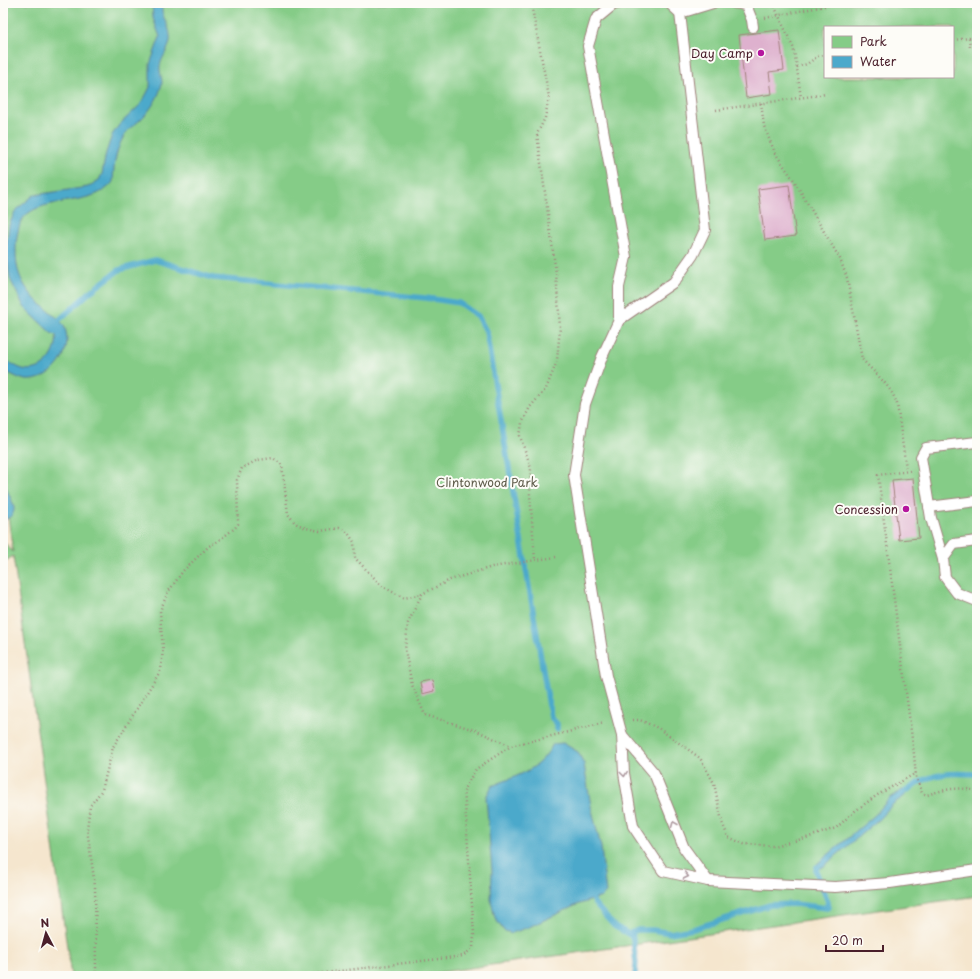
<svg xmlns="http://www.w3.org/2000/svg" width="980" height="979" font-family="'Playpen Sans',sans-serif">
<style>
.green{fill:#85cc87;stroke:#687659;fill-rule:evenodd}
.water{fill:#4ca9cb;stroke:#4b647b}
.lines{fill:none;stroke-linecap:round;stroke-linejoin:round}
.stream{stroke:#4ca9cb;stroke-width:5.5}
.building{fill:#deb1ce}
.lane-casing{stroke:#a0827c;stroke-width:12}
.path{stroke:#a0827c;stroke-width:2.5;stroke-dasharray:1 3;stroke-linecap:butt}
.lane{stroke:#fff;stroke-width:10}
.oneway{stroke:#ae9aa0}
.poi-dot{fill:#b5179e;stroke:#fdfcf7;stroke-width:1.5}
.labels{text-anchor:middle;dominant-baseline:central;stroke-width:4;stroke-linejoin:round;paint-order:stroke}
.poi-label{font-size:12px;fill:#4a1f2b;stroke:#fdfcf7;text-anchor:end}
.park-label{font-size:12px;fill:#5f5c4b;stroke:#fdfcf7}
</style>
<rect width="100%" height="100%" fill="#fdfcf7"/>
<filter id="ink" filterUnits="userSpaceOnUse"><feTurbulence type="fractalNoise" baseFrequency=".025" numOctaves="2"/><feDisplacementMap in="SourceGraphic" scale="8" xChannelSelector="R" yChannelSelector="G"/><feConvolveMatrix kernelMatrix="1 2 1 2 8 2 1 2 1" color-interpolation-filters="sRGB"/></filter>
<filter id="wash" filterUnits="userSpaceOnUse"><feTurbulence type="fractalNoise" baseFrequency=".012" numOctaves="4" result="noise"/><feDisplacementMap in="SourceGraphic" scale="16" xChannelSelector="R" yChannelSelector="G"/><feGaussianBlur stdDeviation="0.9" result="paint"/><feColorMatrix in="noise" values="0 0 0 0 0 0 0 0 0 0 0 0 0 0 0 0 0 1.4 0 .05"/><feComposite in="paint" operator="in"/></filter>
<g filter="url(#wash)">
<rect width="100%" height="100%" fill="#f5e6ce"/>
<path class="green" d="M3,3H977V896L414,976H71L13,556L3,563V541L13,552L3,481ZM825,27H953V77H825Z"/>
<g class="water">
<path d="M152,3H162C160,17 169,23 170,35C172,47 162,55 160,66C159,74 164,80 161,87C158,99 149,112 140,120C136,124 132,126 128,130C116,146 114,163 113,182C93,209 35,194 21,222C15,235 14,262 20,276C23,284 29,292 35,299C42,306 60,318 64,326C75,350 53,383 25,380C17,378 11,374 3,370V360C10,361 15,367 23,369C43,374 59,353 56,335L51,333L24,307L10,279L6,249L9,225L16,210L34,195L88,187L99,180L102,174L106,153L112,135L119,125L141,104L147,93L150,87V64L160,37L153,18Z"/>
<path d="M3,477C5,482 6,487 8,492C14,506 20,513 3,521Z"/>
<path d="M563,743L578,752L584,764L591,806L601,847L606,893L602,897L579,904L529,927L512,933L504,931L495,918L491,901L492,871L486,797L492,786C518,775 539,771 553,744Z"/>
<polygon points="902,790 906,791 906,795 893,804 879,819 823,867 820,868 817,867 817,864 823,859 875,815 889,799"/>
</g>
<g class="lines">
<g class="stream">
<polyline points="55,326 59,320 90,292 119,270 155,260 213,278 426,298 459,303 478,316 486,331 549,706 551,717 557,724 557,729"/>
<path d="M906,791C912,788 916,784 922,781C941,772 957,773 977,774"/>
<polyline points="590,893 594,903 614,926 632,936"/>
<polyline points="635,976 636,963 632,932 638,930 653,930 670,933 693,929 770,905 795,904 827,908 829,907 827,905 828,902 816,871 817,867"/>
</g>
</g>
<g id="blocks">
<g class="building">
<polygon points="779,30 784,70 769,72 772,94 746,98 739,35"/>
<polygon points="789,185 796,236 765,240 758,189"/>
<polygon points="913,478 919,538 899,540 892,480"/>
<polygon points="432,680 434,691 422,694 420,682"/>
</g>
</g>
</g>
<g filter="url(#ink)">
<use href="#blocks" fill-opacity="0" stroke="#a0827c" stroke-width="1"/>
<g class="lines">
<g class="lane-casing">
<g id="lane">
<polyline points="620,3 613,5 596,19 588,46 626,257 619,287 619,320 602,357 585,404 574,475 606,676 622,735 624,773 633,826 663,871 708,881 835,887 890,883 977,870"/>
<polyline points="734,3 746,5 752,20 753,27"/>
<polyline points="680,13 713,3"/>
<polyline points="619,320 674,282 693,255 705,230 680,13 669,3"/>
<polyline points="929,507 977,501"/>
<polyline points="977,541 954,544 943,559 945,577 957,593 977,601"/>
<polyline points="943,559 931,518 921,457 926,448 977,442"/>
<polyline points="622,735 654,773 684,848 708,881"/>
</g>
</g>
<g class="path">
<polyline points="531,3 549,97 545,118 537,134 556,273 560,327 557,361 546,389 530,407 522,423 520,436 531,468 530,494 535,560"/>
<polyline points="773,3 793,47 796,62 801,98"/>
<polyline points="765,18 839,3"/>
<polyline points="953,40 969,38 970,47"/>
<polyline points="797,67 807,64 818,56 825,55"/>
<path d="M761,103L764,126L775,153L795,182L840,259L847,278L862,359C874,373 891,385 897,404L906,468"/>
<polyline points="716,110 826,94"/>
<path d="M910,471L878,475L914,754L916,777L922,793L927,795C941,790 963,785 977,792"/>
<polyline points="556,557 492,567 450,580 422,594 408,623 405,650 412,685 425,715 475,730 511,746 604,723"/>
<polyline points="633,720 640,720 658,728 700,758 714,783 722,822 728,837 744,844 773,846 806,838 836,828 855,811 876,796 916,773"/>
<polyline points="95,976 96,968 95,886 87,829 90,806 102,790 113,747 161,670 163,648 161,627 160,611 168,592 183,571 209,546 218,541 235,528 238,524 237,480 242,468 258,460 273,458 282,465 288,514 295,523 306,528 320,531 339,528 344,530 348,533 354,542 355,558 382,586 404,598 422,594"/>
<polyline points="298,976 463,956 473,948 474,935 464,789 476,769 511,746"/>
</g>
<use href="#lane" class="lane"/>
</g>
<defs><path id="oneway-chevron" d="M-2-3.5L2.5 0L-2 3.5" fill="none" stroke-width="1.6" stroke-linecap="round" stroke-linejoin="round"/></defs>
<g class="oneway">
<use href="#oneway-chevron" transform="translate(624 774) rotate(83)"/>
<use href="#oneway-chevron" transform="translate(674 824) rotate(-112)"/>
<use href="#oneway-chevron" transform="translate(686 876) rotate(12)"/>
</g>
</g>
<g class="poi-dot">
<circle cx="761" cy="53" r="4"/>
<circle cx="906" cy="509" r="4"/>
</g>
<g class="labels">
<g class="poi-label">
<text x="753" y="53">Day Camp</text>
<text x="898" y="509">Concession</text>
</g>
<g class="park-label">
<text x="487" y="482">Clintonwood Park</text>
</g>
</g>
<rect width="980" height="979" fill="none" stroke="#fdfcf7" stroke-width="16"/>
<rect x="824" y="26" width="130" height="52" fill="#fdfcf7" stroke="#b5a4a5"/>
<rect x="832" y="36" width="20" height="12" fill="#85cc87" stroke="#b5a4a5"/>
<text x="860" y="46" font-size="12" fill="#4a1f2b">Park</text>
<rect x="832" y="56" width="20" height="12" fill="#4ca9cb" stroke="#b5a4a5"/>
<text x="860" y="66" font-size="12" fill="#4a1f2b">Water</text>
<g transform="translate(46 933) rotate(354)" stroke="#fdfcf7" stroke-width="3" paint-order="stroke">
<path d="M0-3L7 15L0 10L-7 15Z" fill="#4a1f2b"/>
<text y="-6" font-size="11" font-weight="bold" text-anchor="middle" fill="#4a1f2b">N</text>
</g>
<path d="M826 945v6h57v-6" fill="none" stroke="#4a1f2b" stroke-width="2"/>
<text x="832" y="945" font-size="12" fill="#4a1f2b" stroke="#fdfcf7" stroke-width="3" paint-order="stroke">20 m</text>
</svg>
